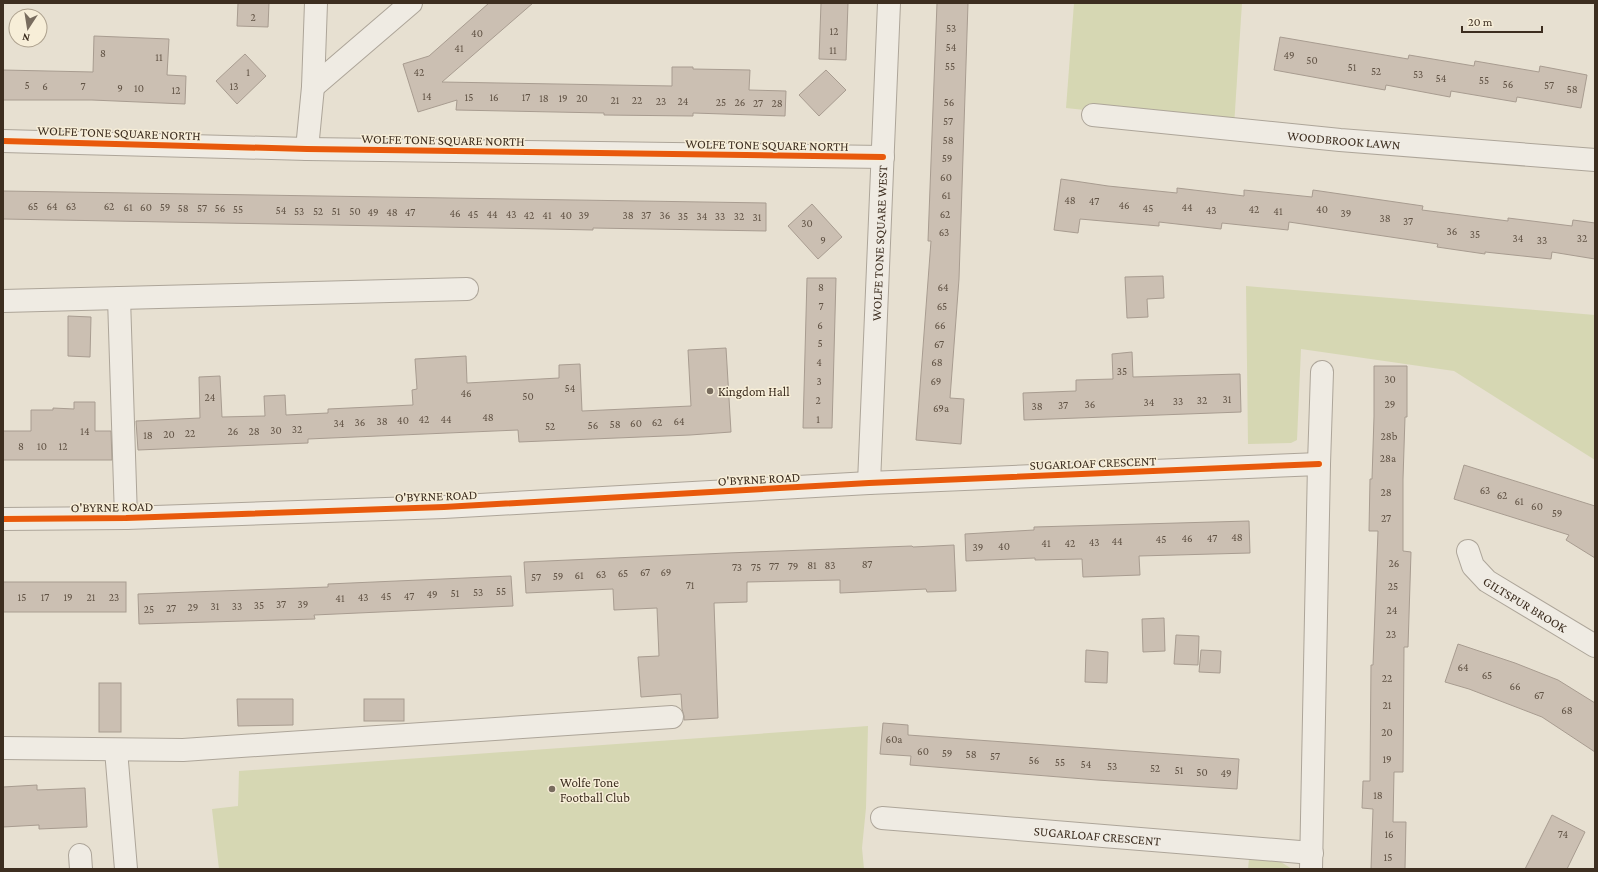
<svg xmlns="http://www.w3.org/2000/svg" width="1598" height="872" font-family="'Crimson Pro',serif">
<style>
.green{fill:#d6d7b3}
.building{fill:#cbbfb2;stroke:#a89c90}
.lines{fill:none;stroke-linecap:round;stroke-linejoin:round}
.minor-casing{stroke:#ada599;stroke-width:24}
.minor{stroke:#efebe3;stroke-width:22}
.cycleway-casing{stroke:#f7eed8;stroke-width:8}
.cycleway{stroke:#e8590c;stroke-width:6}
.poi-dot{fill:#786c5e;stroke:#f7eed8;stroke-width:1.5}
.labels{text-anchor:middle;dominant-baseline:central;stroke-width:3;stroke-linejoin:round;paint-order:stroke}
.number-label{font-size:11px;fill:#605244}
.street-label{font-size:13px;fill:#3d2e20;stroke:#f7eed8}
.poi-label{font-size:13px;fill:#3d2e20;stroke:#f7eed8;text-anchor:start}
</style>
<rect width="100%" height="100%" fill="#e7e0d1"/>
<g class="green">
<polygon points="1074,3 1242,3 1234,126 1066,108"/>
<polygon points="1246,286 1595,315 1595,460 1454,371 1301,349 1297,440 1291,443 1248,444"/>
<polygon points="868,726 866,808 862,848 864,869 219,869 212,809 238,806 239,771"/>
<polygon points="1249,859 1281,862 1292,869 1248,869"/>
</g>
<g class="building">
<polygon points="238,3 269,3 268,27 237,26"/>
<polygon points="489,3 533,3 442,82 672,86 672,67 693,67 693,69 750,70 749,90 786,91 785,116 693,113 693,116 604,115 604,113 456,110 457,100 418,112 403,64 429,56"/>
<polygon points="821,3 848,3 846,60 819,59"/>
<polygon points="937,3 968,3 959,279 950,398 964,399 961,444 916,440 931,241 928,241"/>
<polygon points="94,36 169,39 167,75 186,76 185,104 92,100 3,100 3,70 93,72"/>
<polygon points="1280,37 1408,59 1409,55 1474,66 1475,61 1539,72 1540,66 1587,75 1581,108 1517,97 1516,102 1451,91 1450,97 1386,85 1385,90 1274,70"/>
<polygon points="245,54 266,76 237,104 216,81"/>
<polygon points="826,70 846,90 819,116 799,95"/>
<polygon points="1061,179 1108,186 1177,193 1177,188 1244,196 1244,190 1312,197 1313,190 1423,206 1422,210 1508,221 1508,218 1572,226 1573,220 1595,223 1595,259 1552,252 1551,259 1485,252 1485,254 1437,247 1438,244 1289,222 1288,230 1222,223 1221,229 1159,222 1159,226 1080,219 1078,233 1054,230"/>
<polygon points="3,191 766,203 766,231 593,228 593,230 547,229 3,219"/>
<polygon points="812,204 842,237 818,259 788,226"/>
<polygon points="1163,276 1164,298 1147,299 1148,317 1127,318 1125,277"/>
<polygon points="807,278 836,278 832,428 803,428"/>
<polygon points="68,316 91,317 90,357 68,356"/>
<polygon points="726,348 731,432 690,435 519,442 518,430 308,439 308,443 138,450 136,421 200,418 199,377 220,376 222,417 265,416 264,396 285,395 286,415 328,413 328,409 413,405 412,390 417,389 415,359 466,356 467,383 559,378 559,365 580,364 582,411 691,406 688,350"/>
<polygon points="1132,352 1133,377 1240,374 1241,412 1024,420 1023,393 1076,391 1076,380 1113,379 1112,354"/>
<polygon points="1374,366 1407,366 1407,417 1405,417 1403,479 1403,551 1411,552 1408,647 1404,647 1403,772 1394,772 1393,822 1406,822 1405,869 1371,869 1373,809 1362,808 1363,781 1370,781 1371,665 1373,665 1378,531 1369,531 1370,479 1372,479 1374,417"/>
<polygon points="74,402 95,402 95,431 111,431 112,460 3,460 3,431 31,431 31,410 53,410 53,408 74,409"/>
<polygon points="1464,465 1595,506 1595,558 1566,540 1569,535 1454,499"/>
<polygon points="1249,521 1250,553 1139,556 1140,575 1083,577 1082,559 1035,560 1035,558 966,561 965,534 1034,530 1034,527"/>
<polygon points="954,545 956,591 927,592 926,589 840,593 840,580 747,582 747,602 714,603 718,718 684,720 684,716 682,709 681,694 641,697 638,657 659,656 657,608 614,610 613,589 526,593 524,562 727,553 912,546 913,547"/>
<polygon points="511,576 513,606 314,615 315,619 139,624 138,594 328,587 328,584"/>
<rect x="3" y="582" width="123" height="30"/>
<polygon points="1164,618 1165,651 1143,652 1142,619"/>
<polygon points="1176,635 1199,636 1198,665 1174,664"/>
<polygon points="1458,644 1515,663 1558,680 1595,703 1595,752 1542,717 1469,689 1445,682"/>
<polygon points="1086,650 1108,652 1107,683 1085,682"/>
<polygon points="1201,650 1221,651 1220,673 1199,672"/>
<rect x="99" y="683" width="22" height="49"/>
<polygon points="237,699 293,699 293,725 238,726"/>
<rect x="364" y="699" width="40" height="22"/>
<polygon points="883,723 908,725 908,735 1239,759 1237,789 1097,780 910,765 911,756 880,754"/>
<polygon points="37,785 37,790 85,788 87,827 39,829 39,825 3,827 3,787"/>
<polygon points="1552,815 1585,832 1567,869 1525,869"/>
</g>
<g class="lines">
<g class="minor-casing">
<g id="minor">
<polyline points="313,87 411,3"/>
<path id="s1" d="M1093,115L1340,140L1595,160"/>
<polyline points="3,141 307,149 883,157"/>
<polyline points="307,149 313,87 316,3"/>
<polyline points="119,298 126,518"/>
<polyline points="3,301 467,289"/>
<path id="s2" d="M869,483L889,3"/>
<polyline points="3,519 126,518 444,507 869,483 1319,464"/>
<path id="s3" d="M1468,551L1473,566L1487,581L1595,646"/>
<polyline points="3,748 183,750 672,717"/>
<polyline points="116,750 126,869"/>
<path id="s4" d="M882,818L1312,853"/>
<polyline points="80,855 81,869"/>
<polyline points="1311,869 1319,464 1322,372"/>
</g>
</g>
<use href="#minor" class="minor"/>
<g class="cycleway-casing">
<g id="cycleway">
<polyline points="3,141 307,149 883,157"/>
<polyline points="3,519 126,518 444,507 869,483 1319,464"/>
</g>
</g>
<use href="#cycleway" class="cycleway"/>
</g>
<g class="poi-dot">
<circle cx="710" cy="391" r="4"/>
<circle cx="552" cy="789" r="4"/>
</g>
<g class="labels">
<g class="number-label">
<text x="253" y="17">2</text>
<text x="951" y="28">53</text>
<text x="834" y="31">12</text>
<text x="477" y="33">40</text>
<text x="951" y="47">54</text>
<text x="459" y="48">41</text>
<text x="833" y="50">11</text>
<text x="103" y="53">8</text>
<text x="1289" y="55">49</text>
<text x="159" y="57">11</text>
<text x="1312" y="60">50</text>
<text x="950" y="66">55</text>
<text x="1352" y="67">51</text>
<text x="1376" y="71">52</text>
<text x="248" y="72">1</text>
<text x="419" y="72">42</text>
<text x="1418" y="74">53</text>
<text x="1441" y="78">54</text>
<text x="1484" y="80">55</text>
<text x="1508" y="84">56</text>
<text x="27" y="85">5</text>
<text x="1549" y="85">57</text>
<text x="45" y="86">6</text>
<text x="83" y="86">7</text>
<text x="234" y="86">13</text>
<text x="120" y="88">9</text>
<text x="139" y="88">10</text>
<text x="1572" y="89">58</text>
<text x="176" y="90">12</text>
<text x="427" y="96">14</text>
<text x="469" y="97">15</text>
<text x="494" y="97">16</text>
<text x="526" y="97">17</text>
<text x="544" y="98">18</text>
<text x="563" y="98">19</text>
<text x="582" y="98">20</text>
<text x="615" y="100">21</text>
<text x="637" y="100">22</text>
<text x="661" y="101">23</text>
<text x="683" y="101">24</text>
<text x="721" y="102">25</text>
<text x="740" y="102">26</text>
<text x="949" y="102">56</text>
<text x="758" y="103">27</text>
<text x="777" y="103">28</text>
<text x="948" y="121">57</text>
<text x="948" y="140">58</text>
<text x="947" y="158">59</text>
<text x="946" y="177">60</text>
<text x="946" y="195">61</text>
<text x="1070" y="200">48</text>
<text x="1094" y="201">47</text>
<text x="1124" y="205">46</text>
<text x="33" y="206">65</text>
<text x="52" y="206">64</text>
<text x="71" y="206">63</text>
<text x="109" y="206">62</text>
<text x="128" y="207">61</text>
<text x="146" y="207">60</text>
<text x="165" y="207">59</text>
<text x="1187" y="207">44</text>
<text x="183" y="208">58</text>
<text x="202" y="208">57</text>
<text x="220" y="208">56</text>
<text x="1148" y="208">45</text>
<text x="238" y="209">55</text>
<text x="1254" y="209">42</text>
<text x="1322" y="209">40</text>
<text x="281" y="210">54</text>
<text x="1211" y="210">43</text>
<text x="299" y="211">53</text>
<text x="318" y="211">52</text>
<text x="336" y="211">51</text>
<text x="355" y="211">50</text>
<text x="1278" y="211">41</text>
<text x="373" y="212">49</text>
<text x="392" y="212">48</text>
<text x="410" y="212">47</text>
<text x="455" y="213">46</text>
<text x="1346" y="213">39</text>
<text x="473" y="214">45</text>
<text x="492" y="214">44</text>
<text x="511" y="214">43</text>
<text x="945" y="214">62</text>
<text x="529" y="215">42</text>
<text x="547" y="215">41</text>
<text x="566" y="215">40</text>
<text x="584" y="215">39</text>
<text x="628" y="215">38</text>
<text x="646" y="215">37</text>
<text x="665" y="215">36</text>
<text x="683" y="216">35</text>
<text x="702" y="216">34</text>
<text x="720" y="216">33</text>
<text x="739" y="216">32</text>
<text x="757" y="217">31</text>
<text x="1385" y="218">38</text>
<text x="1408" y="221">37</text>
<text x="807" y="223">30</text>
<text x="1452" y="231">36</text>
<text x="944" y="232">63</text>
<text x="1475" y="234">35</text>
<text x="1518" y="238">34</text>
<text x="1582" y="238">32</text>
<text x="823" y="240">9</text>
<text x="1542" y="240">33</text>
<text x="821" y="287">8</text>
<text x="943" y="287">64</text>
<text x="821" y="306">7</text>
<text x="942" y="306">65</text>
<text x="820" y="325">6</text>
<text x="940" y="325">66</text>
<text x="820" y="343">5</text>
<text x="939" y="344">67</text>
<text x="819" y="362">4</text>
<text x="937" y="362">68</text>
<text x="1122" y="371">35</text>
<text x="1390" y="379">30</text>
<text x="819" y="381">3</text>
<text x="936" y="381">69</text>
<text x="570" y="388">54</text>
<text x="466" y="393">46</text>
<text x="528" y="396">50</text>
<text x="210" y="397">24</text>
<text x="1227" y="399">31</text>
<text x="818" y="400">2</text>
<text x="1202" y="400">32</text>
<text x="1178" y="401">33</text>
<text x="1149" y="402">34</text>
<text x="1090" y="404">36</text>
<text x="1390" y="404">29</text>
<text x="1063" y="405">37</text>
<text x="1037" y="406">38</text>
<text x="941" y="408">69a</text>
<text x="488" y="417">48</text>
<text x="424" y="419">42</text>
<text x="446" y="419">44</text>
<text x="818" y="419">1</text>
<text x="403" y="420">40</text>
<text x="382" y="421">38</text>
<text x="679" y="421">64</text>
<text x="360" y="422">36</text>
<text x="657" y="422">62</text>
<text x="339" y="423">34</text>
<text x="636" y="423">60</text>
<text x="615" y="424">58</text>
<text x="593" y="425">56</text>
<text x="550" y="426">52</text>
<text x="297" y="429">32</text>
<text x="276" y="430">30</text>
<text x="85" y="431">14</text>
<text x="233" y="431">26</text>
<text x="254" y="431">28</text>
<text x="190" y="433">22</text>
<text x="169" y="434">20</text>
<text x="148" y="435">18</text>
<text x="1389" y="436">28b</text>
<text x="21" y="446">8</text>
<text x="42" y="446">10</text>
<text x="63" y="446">12</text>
<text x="1388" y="458">28a</text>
<text x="1485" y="490">63</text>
<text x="1386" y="492">28</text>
<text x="1502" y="495">62</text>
<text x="1519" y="501">61</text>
<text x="1537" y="506">60</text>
<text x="1557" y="513">59</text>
<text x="1386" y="518">27</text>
<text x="1237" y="537">48</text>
<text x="1187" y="538">46</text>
<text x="1212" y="538">47</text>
<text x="1161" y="539">45</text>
<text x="1117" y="541">44</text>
<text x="1094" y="542">43</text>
<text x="1046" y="543">41</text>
<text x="1070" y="543">42</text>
<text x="1004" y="546">40</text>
<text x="978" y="547">39</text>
<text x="1394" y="563">26</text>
<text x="867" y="564">87</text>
<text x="812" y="565">81</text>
<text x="830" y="565">83</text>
<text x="774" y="566">77</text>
<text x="793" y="566">79</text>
<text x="737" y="567">73</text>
<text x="756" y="567">75</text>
<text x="645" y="572">67</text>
<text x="666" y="572">69</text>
<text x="623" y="573">65</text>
<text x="601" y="574">63</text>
<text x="579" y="575">61</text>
<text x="558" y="576">59</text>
<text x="536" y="577">57</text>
<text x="690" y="585">71</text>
<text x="1393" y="586">25</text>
<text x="501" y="591">55</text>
<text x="478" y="592">53</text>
<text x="455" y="593">51</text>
<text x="432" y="594">49</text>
<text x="386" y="596">45</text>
<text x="409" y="596">47</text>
<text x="22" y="597">15</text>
<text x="45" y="597">17</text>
<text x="68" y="597">19</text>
<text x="91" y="597">21</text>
<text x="114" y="597">23</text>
<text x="363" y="597">43</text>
<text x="340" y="598">41</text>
<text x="281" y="604">37</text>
<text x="303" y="604">39</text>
<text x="259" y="605">35</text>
<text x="215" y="606">31</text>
<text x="237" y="606">33</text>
<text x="193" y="607">29</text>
<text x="171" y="608">27</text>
<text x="149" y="609">25</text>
<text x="1392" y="610">24</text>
<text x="1391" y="634">23</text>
<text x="1463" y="667">64</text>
<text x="1487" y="675">65</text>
<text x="1387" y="678">22</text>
<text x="1515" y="686">66</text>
<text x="1539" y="695">67</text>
<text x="1387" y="705">21</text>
<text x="1567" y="710">68</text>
<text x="1387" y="732">20</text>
<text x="894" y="739">60a</text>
<text x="923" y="751">60</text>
<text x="947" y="753">59</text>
<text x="971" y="754">58</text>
<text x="995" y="756">57</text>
<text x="1387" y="759">19</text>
<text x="1034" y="760">56</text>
<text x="1060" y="762">55</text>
<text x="1086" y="764">54</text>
<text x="1112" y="766">53</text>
<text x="1155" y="768">52</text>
<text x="1179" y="770">51</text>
<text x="1202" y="772">50</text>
<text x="1226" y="773">49</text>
<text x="1378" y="795">18</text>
<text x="1389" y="834">16</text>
<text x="1563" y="834">74</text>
<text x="1388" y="857">15</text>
</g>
<g class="street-label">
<text transform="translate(119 133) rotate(2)">WOLFE TONE SQUARE NORTH</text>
<text stroke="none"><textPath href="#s1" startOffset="252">WOODBROOK LAWN</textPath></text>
<text transform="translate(443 140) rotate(1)">WOLFE TONE SQUARE NORTH</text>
<text transform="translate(767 145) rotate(1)">WOLFE TONE SQUARE NORTH</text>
<text stroke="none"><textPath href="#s2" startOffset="240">WOLFE TONE SQUARE WEST</textPath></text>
<text transform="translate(1093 463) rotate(-2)">SUGARLOAF CRESCENT</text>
<text transform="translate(759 479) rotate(-3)">O'BYRNE ROAD</text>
<text transform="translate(436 496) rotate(-2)">O'BYRNE ROAD</text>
<text transform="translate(112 507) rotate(-1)">O'BYRNE ROAD</text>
<text stroke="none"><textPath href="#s3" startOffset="81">GILTSPUR BROOK</textPath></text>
<text stroke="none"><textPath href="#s4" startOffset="216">SUGARLOAF CRESCENT</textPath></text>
</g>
<g class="poi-label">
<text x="718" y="391">Kingdom Hall</text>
<text x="560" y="782">Wolfe Tone<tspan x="560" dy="15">Football Club</tspan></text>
</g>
</g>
<rect width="1598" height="872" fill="none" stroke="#3d2e20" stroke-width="8"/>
<g transform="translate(28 28) rotate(192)"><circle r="19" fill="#f7eed8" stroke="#ada18e"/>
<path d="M0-3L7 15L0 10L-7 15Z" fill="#786c5e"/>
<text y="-6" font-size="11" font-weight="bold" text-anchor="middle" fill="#3d2e20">N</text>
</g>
<path d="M1462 26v6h80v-6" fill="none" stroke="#3d2e20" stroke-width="2"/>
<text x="1468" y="26" font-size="12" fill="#3d2e20" stroke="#f7eed8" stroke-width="3" paint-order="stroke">20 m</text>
</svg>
